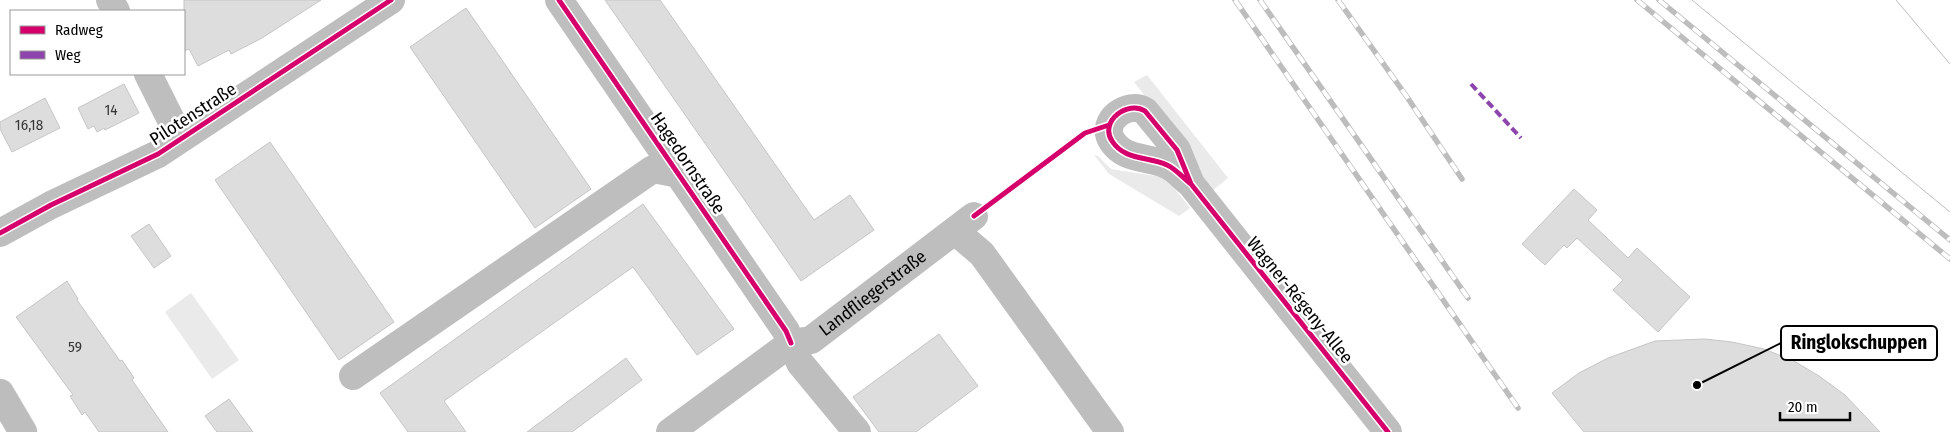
<svg xmlns="http://www.w3.org/2000/svg" width="1950" height="432" font-family="'Fira Sans Condensed',sans-serif">
<style>
.green{fill:#eaeaea}
.building{fill:#ddd;stroke:#c5c5c5}
.lines{fill:none;stroke-linecap:round;stroke-linejoin:round}
.major-casing{stroke:#dbdbdb;stroke-width:29}
.minor{stroke:#bebebe;stroke-width:28}
.major{stroke:#bdbdbd;stroke-width:28}
.tram{stroke:#bdbdbd;stroke-width:1}
.rail-casing{stroke:#bdbdbd;stroke-width:5.5}
.rail{stroke:#fff;stroke-width:4;stroke-dasharray:11;stroke-linecap:butt}
.quiet{stroke:#8e44ad;stroke-width:4;stroke-dasharray:8 4;stroke-linecap:butt}
.cycleway-casing{stroke:#fff;stroke-width:8}
.cycleway{stroke:#d6006c;stroke-width:5}
.labels{text-anchor:middle;dominant-baseline:central;stroke-width:5;stroke-linejoin:round;paint-order:stroke}
.number-label{font-size:15px;fill:#373737}
.street-label{font-size:18px;fill:#000;stroke:#fff}
.leader{fill:none;stroke:#000;stroke-width:2}
.callout-dot{fill:#000;stroke:#fff;stroke-width:2}
.callout{fill:#fff;stroke:#000;stroke-width:2}
.callout-label{font-size:19px;text-anchor:middle;font-weight:bold;fill:#000}
</style>
<rect width="100%" height="100%" fill="#fff"/>
<g class="green">
<polygon points="1147,75 1228,178 1208,194 1190,152 1134,82"/>
<polygon points="1094,155 1098,156 1111,169 1162,177 1169,182 1190,208 1179,216 1109,174"/>
<polygon points="191,293 239,360 212,379 165,312"/>
</g>
<g class="building">
<polygon points="184,0 321,0 262,38 231,54 229,50 198,66 189,49 184,51"/>
<polygon points="605,0 660,0 814,220 850,195 874,230 801,281"/>
<polygon points="466,8 591,189 535,228 410,47"/>
<polygon points="124,84 139,113 105,130 104,128 97,132 94,126 88,129 78,108"/>
<polygon points="45,98 60,128 12,152 0,129 0,122"/>
<polygon points="270,142 394,322 339,360 215,180"/>
<polygon points="1574,189 1597,210 1588,220 1628,258 1637,248 1690,297 1658,332 1613,290 1623,280 1577,238 1567,248 1564,245 1545,265 1522,244"/>
<polygon points="643,204 734,329 697,355 633,267 444,401 466,432 408,432 380,393"/>
<polygon points="149,224 171,256 154,268 131,236"/>
<polygon points="67,281 78,299 77,300 120,361 122,360 134,378 132,380 168,432 99,432 85,412 82,415 70,396 73,395 16,317"/>
<polygon points="939,334 978,386 916,432 879,432 853,397"/>
<polygon points="1705,339 1732,342 1764,349 1794,361 1819,376 1845,395 1880,432 1584,432 1552,393 1579,373 1608,358 1655,341"/>
<polygon points="626,358 642,380 572,432 527,432"/>
<polygon points="229,399 253,432 217,432 205,416"/>
</g>
<g class="lines">
<g class="major-casing">
<polyline id="major" points="0,393 23,432"/>
</g>
<g class="minor">
<polyline points="110,0 116,11"/>
<polyline points="559,0 786,331 800,363 857,432"/>
<polyline points="148,74 173,124 183,137"/>
<path d="M1191,184L1177,150L1145,111C1128,100 1099,121 1112,141C1125,161 1148,156 1167,165C1176,169 1183,178 1191,184L1388,432"/>
<polyline points="955,231 982,254 1110,432"/>
<polyline points="0,233 51,205 158,154 391,0"/>
<polyline points="353,376 653,169 679,174"/>
<path id="s1" d="M670,432L791,343L811,340L974,216"/>
</g>
<use href="#major" class="major"/>
<g class="tram">
<polyline points="1692,0 1950,212"/>
<polyline points="1896,0 1950,64"/>
</g>
<g class="rail-casing">
<g id="rail">
<polyline points="1235,0 1518,408"/>
<polyline points="1260,0 1468,298"/>
<polyline points="1338,0 1407,97 1462,179"/>
<polyline points="1637,0 1950,259"/>
<polyline points="1659,0 1950,240"/>
</g>
</g>
<use href="#rail" class="rail"/>
<polyline class="quiet" points="1471,84 1521,138"/>
<g class="cycleway-casing">
<g id="cycleway">
<polyline points="559,0 786,331 791,343"/>
<path d="M1191,184L1177,150L1145,111C1128,100 1099,121 1112,141C1125,161 1148,156 1167,165C1176,169 1183,178 1191,184L1388,432"/>
<polyline points="974,216 1085,133 1109,125"/>
<polyline points="0,233 51,205 158,154 391,0"/>
</g>
</g>
<use href="#cycleway" class="cycleway"/>
</g>
<g class="labels">
<g class="number-label">
<text x="111" y="110">14</text>
<text x="29" y="125">16,18</text>
<text x="75" y="347">59</text>
</g>
<g class="street-label">
<text transform="translate(193 114) rotate(-33)">Pilotenstraße</text>
<text transform="translate(688 163) rotate(56)">Hagedornstraße</text>
<text stroke="none"><textPath href="#s1" startOffset="248">Landfliegerstraße</textPath></text>
<text transform="translate(1300 300) rotate(51)">Wagner-Régeny-Allee</text>
</g>
</g>
<path class="leader" d="M1697 385L1781 343"/>
<circle class="callout-dot" cx="1697" cy="385" r="5"/>
<rect class="callout" x="1781" y="326" width="156" height="34" rx="5"/>
<g class="callout-label">
<text x="1859" y="349">Ringlokschuppen</text>
</g>
<rect x="10" y="10" width="175" height="65" fill="#ffffff" stroke="#999999"/>
<rect x="20" y="26" width="25" height="8" fill="#d6006c" stroke="#999999"/>
<text x="55" y="35" font-size="15" fill="#000000">Radweg</text>
<rect x="20" y="51" width="25" height="8" fill="#8e44ad" stroke="#999999"/>
<text x="55" y="60" font-size="15" fill="#000000">Weg</text>
<path d="M1780 412v8h70v-8" fill="none" stroke="#000000" stroke-width="2.5"/>
<text x="1788" y="412" font-size="15" fill="#000000" stroke="#ffffff" stroke-width="4" paint-order="stroke">20 m</text>
</svg>
